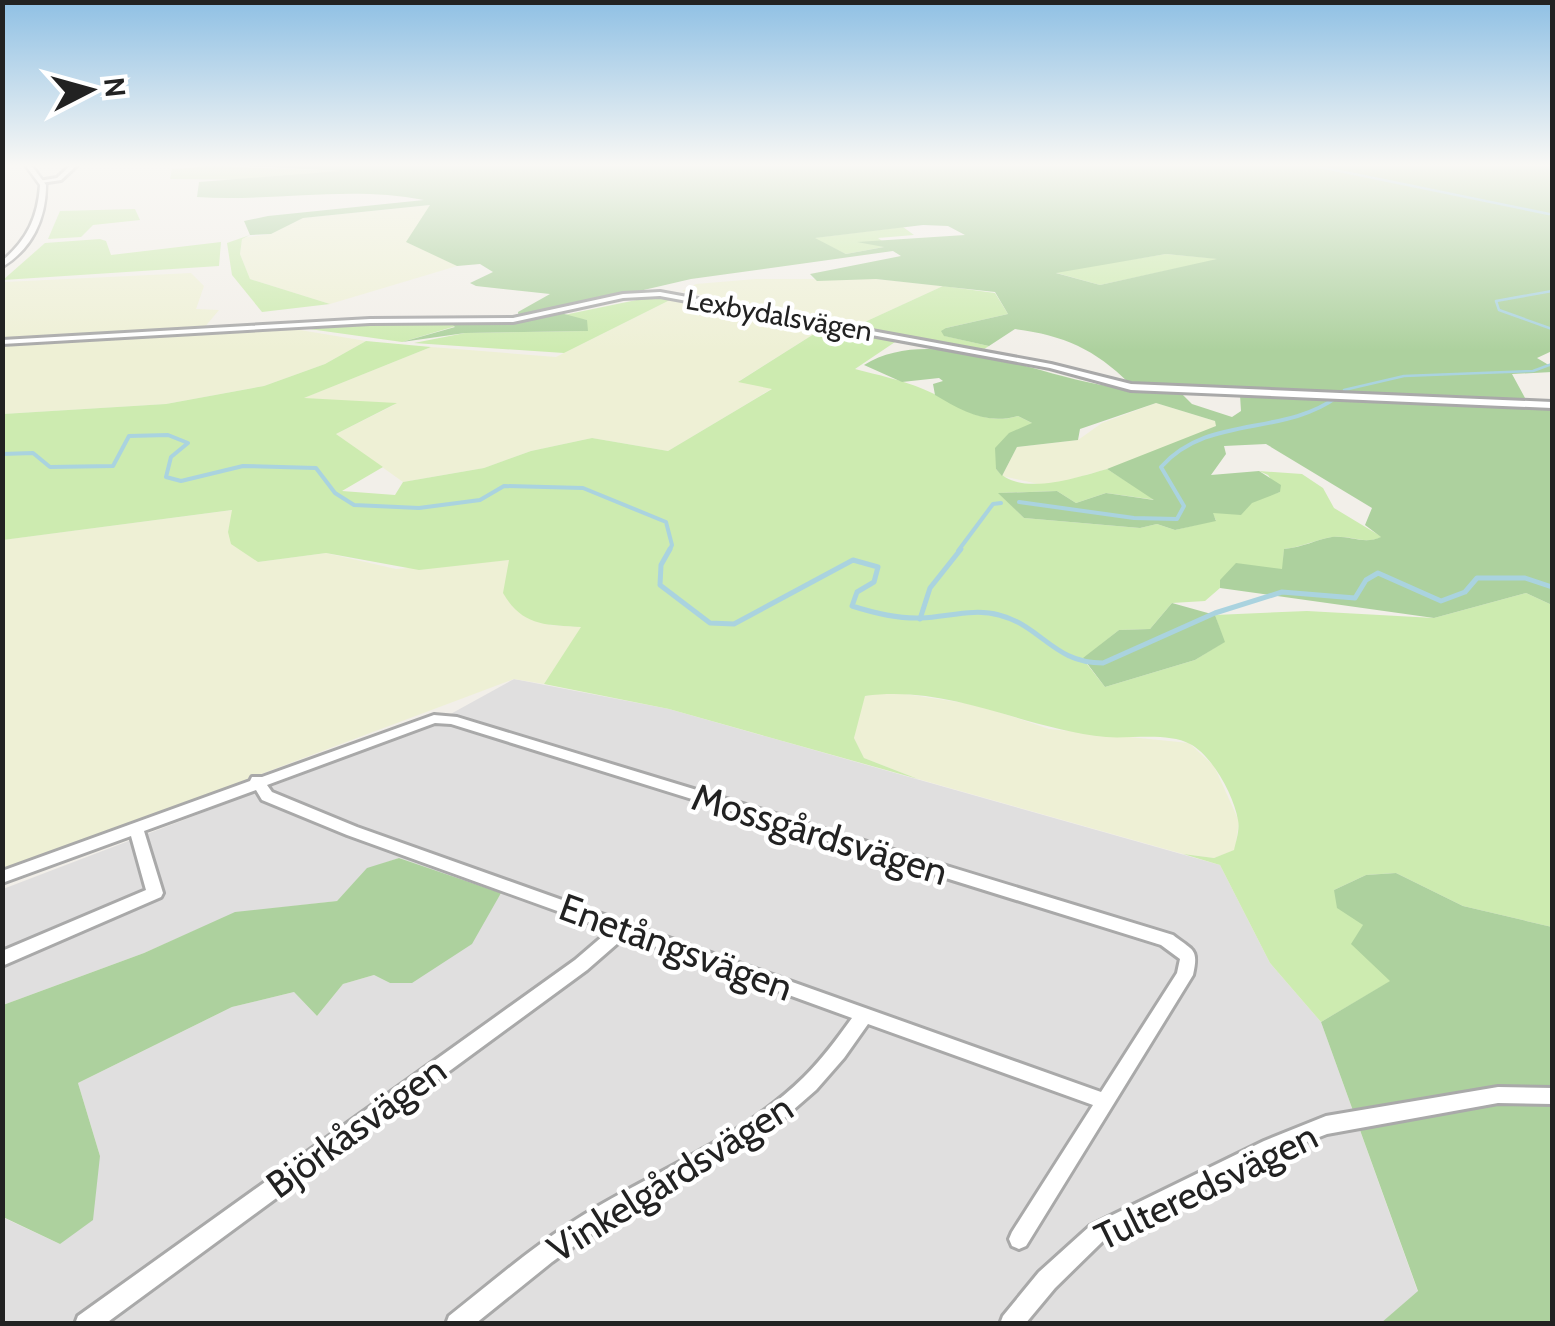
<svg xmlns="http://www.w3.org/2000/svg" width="1555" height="1326" font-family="Cabin,sans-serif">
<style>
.residential{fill:#e0dfdf}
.farmland{fill:#eef0d5}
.grass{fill:#cdebb0}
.forest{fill:#add19e;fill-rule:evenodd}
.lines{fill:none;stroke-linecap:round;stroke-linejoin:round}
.stream-far2{stroke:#aad3df;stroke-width:2.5}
.stream-far1{stroke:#aad3df;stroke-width:4}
.stream{stroke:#aad3df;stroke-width:5}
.minor-casing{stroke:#a9a9a9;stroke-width:6}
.tertiary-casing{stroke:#a9a9a9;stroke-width:5}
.minor{fill:#fff;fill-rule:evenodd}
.tertiary{fill:#fff;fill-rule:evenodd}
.labels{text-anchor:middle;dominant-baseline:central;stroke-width:9;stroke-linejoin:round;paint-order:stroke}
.far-street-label{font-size:28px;fill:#222;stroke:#fff}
.near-street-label{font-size:38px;fill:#222;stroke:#fff}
</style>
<rect width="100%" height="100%" fill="#f2efe9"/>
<polygon class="residential" points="514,679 669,709 1220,865 1270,963 1321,1022 1418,1292 1381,1324 3,1323 2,1217 60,1244 100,1156 78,1083 232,1007 294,992 317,1016 343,984 374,975 390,983 501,894 399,858 367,869 337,901 235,913 144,953 3,1005 3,889 427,727"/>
<g class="farmland">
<polygon points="432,205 425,248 457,266 330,304 250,279 240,254 242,238 271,234 303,218"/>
<polygon points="191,273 204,286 196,309 219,310 203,329 3,339 5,282"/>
<polygon points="756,279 876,279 943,286 856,326 682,291 696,284"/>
<polygon points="674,298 825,327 739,381 773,388 668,451 592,438 531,451 484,468 403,482 336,434 394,405 301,399 431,347 556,357"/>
<polygon points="288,328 366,341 325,364 264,386 166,404 3,414 3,345"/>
<polygon points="1156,403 1215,421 1217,426 1132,462 1047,486 1002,476 1017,447 1078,440 1102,423"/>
<polygon points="233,510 228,532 258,562 326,553 396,569 510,560 550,625 582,627 544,684 514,679 3,871 2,540"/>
<polygon points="892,692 978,705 1049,729 1189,743 1214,766 1239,821 1235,850 1214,858 1183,854 918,779 864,758 854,738 857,715 865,696"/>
</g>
<g class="grass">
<polygon points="212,166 344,171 258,180 170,179 172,169"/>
<polygon points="135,209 140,220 93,225 81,237 48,239 60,211"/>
<polygon points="903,227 914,235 878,238 889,246 846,254 813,238"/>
<polygon points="250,235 242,239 240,254 250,279 330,304 262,312 232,275 227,243"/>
<polygon points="100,239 106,241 111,255 221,242 219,266 3,280 45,243"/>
<polygon points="1166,254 1221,259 1100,285 1053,272"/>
<polygon points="943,286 995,293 1008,314 946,328 945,336 989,346 981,351 856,326"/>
<polygon points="651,297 674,298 564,353 414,343 465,333 587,331 587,320 559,316"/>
<polygon points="412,321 450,322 456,326 402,342 302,328"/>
<path d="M825,327L898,340L855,369C878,375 902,380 923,389C957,403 980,427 1018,416L1034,424L996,469C1019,498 1078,477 1107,469L1156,500L1106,493L1076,503L1057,491L999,493L1024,518L1140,528L1157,524L1175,530L1216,520L1212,513L1280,492L1268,475L1259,471L1302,474L1323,488L1334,508L1382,537C1365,545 1351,535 1333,537C1316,539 1304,547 1284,549L1283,569L1220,580V588L1205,601L1172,603L1150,629L1119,630L1083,659L1105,687L1195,660L1224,642L1215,615L1307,611L1434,618L1526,593L1552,605V927L1463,906L1396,873L1366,875L1334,890L1363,925L1391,981L1321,1022L1270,963L1220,865L1183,854L1214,858L1234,850C1236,841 1240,829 1238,820C1234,796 1212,755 1190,744C1168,732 1130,739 1106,737C1024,729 949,684 865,696L854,738L864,758L918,779L669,709L544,684L581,627C545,625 522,626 503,593L509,560L419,570L326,553L258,562L231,544L228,532L232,510L3,540V414L166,404L264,386L325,364L366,341L431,347L304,398L397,403L336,434L383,467L342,491L395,495L403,482L484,468L531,451L592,438L668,451L772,389L738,382Z"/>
</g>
<g class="forest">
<path d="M247,166H1552V351L1537,358L1552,367V372L1512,374L1530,407L1552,409V605L1526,593L1434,618L1220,588V580L1236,563L1282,569L1284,549C1304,547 1315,540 1332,537C1350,535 1364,545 1381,537L1365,525L1372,508L1266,444L1224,446L1226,454L1211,475L1259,471L1281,485L1280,492L1252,503L1241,515L1213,513L1216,521L1175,530L1157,524L1140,528L1024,518L998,493L1057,491L1076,503L1106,493L1154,500L1107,469L1216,426L1215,421L1156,403L1080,429L1078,440L1017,447L1002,476L996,469L995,448L1009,433L1032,423L1018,416C986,425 962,411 935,395L933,384L943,381L939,378L902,382L864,365C931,323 1037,376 1108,386C1131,390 1156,389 1179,391L1192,404L1232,417L1241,411L1240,395L1235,389L1129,383C1095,349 1063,335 1015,329L989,346L944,336L941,331L946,328L1008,314L995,292L876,279L817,281L810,274L901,256L893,251L691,279L553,311L587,320L588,331L465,333L402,342L455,327L450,322L519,321L518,312L550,294L476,286L470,283L493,272L480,264L457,266L406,242L430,205L303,218L271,234L250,235L244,221L268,216L424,200C349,185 272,202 197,197L199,182L341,171ZM923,225L948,226L965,235L857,242L884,247L846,254L815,238ZM1166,254L1217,259L1100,285L1056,273Z"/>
<polygon points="1172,603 1215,615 1225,642 1195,660 1105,687 1083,658 1119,630 1150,629"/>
<polygon points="399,858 501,893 472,944 412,983 390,983 374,975 343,984 317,1016 294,992 232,1007 78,1083 100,1156 93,1220 60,1244 3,1217 3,1005 144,953 235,912 337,901 367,868"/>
<polygon points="1396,873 1463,906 1552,927 1552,1323 1381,1323 1418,1291 1321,1022 1390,981 1351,944 1363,925 1337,908 1334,890 1366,875"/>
</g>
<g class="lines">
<g class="stream-far2">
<polyline points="1315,166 1549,214"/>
<polyline points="1552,291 1496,301 1499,310 1552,329"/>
<polyline points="1344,390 1404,376 1533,371 1552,364"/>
</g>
<g class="stream-far1">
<polyline points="2,454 33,453 50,467 113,466 129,436 168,435 188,443 171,457 166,477 181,481 243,466 316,468 335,493 354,505 419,508 480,500 504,486 583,488 666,522 672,545 669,551"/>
<path d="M1019,502L1134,518L1177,519L1184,506L1161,467C1208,414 1282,437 1337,397"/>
<polyline points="958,551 993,504 1001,503"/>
</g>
<g class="stream">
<path d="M670,549L661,565L660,585L710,623L734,624L853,560L878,567L874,582L857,592L852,606C874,613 897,619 921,618C947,617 974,608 999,615C1042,626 1053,663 1103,663L1215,613L1282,592L1355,598L1366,580L1378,573L1441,601L1465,592L1477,578H1525L1552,587"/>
<polyline points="920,619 930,588 961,549"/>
</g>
<g class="minor-casing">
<g id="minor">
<polygon points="70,166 76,166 61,180 41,183 38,181 57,178"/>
<polygon points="660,292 1051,364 1131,384 1552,402 1552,408 1131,390 1050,368 660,296 623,298 513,322 370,323 2,344 2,340 370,319 513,318 623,294"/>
<path d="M434,715L457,717L1173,935C1193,951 1199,948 1193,975L1026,1246L1019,1249L1012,1246L1009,1239L1012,1232L1093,1105L868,1024L844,1058L816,1090L785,1117L753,1140L588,1236L552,1262L475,1324H446L449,1316C491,1283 532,1247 577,1219C652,1172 740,1140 804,1077C822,1059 837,1039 852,1018L626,936L587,970L105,1324H75L78,1316L575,960L610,930L347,835L262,800L256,790L144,831L163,893L161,897L2,966V951L146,890L131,836L2,883V871L250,781L252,777H262ZM435,723L451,724L1161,945L1180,959L1177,973L1101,1092L357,827L272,792L267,785Z"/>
<polygon points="1498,1087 1552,1088 1552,1104 1498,1103 1327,1134 1278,1153 1104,1240 1055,1288 1025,1324 1000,1324 1003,1316 1039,1272 1090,1226 1264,1141 1326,1116"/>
</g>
</g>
<g class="tertiary-casing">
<path id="tertiary" d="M26,166H32L46,185C46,219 32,249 2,267V261C27,240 38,217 40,185Z"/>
</g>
<use href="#minor" class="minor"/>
<use href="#tertiary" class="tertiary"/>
</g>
<linearGradient id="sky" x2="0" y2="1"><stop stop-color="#8fc0e4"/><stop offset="0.47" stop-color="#f9f8f5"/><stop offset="1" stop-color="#f9f8f5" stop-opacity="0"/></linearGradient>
<rect width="1555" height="351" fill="url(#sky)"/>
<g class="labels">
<g class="far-street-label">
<text transform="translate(779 315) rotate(10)">Lexbydalsvägen</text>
</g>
<g class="near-street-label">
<text transform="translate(820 834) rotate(17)">Mossgårdsvägen</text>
<text transform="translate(676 947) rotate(20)">Enetångsvägen</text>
<text transform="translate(356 1127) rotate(-36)">Björkåsvägen</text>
<text transform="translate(670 1178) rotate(-32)">Vinkelgårdsvägen</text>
<text transform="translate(1206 1186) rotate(-26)">Tulteredsvägen</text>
</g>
</g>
<rect width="1555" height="1326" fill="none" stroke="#222222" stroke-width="10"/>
<g transform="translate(90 90) rotate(84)" stroke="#ffffff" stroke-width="8" paint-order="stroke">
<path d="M0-8L18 38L0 25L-18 38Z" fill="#222222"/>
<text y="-15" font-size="28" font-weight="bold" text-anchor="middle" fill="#222222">N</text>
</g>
</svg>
